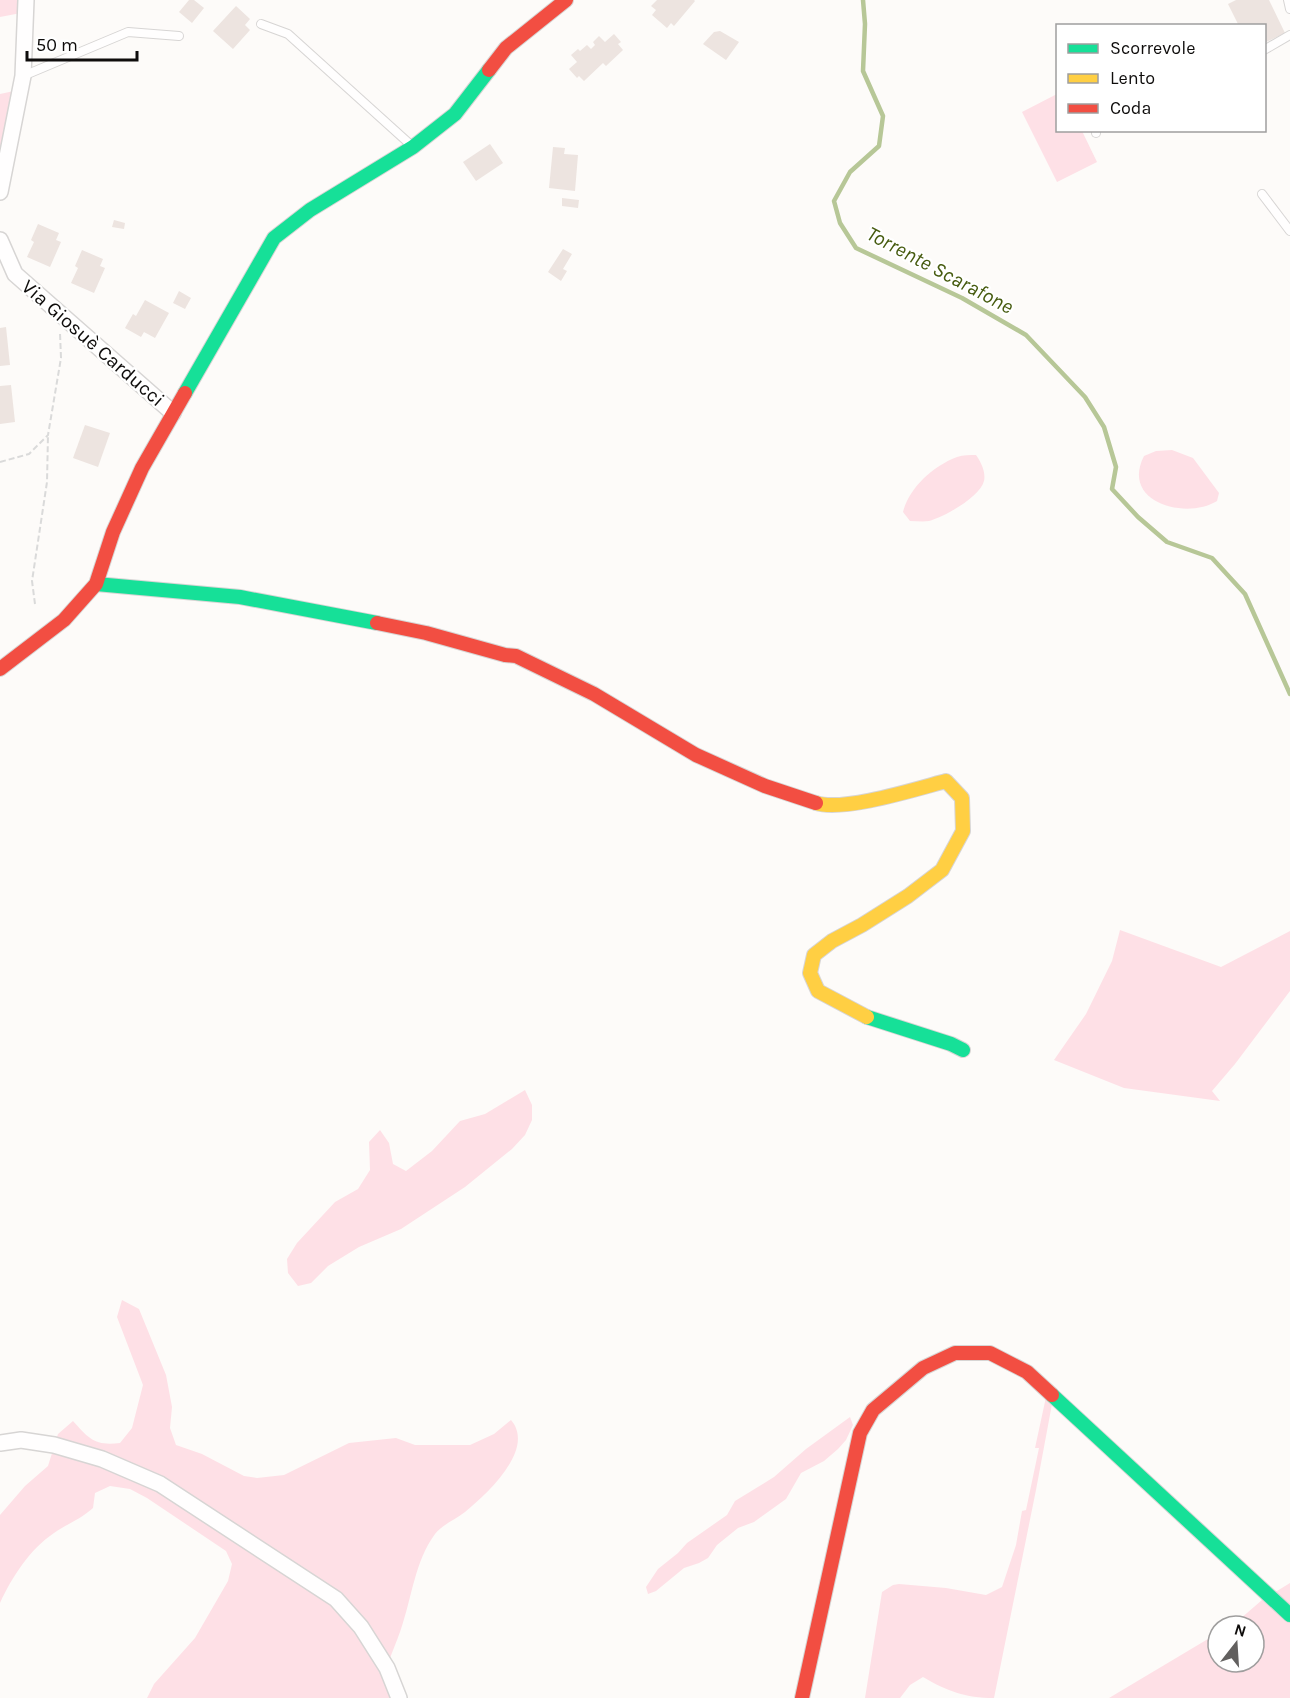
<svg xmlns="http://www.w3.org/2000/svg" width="1290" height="1698" font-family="Karla,sans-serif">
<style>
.green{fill:#fee0e6}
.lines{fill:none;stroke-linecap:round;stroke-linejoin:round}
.stream{stroke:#b7c797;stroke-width:4.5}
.building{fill:#ede4e0}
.lane-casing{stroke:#d7d5d4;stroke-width:10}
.street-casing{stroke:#d7d5d4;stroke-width:18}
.fast-casing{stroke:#d7d5d4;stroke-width:16}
.slow-casing{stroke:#d7d5d4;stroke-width:16}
.jam-casing{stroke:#d7d5d4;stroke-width:16}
.path{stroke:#dadada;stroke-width:2;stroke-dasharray:6 3;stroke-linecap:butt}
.lane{stroke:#fffefe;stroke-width:8}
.street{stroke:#fffefe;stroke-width:15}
.fast{stroke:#16e098;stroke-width:14}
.slow{stroke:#ffcf43;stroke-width:14}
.jam{stroke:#f24e42;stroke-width:14}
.labels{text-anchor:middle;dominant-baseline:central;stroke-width:4.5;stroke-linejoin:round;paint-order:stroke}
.street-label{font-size:20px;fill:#0f0d0c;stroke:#fff}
.water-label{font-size:21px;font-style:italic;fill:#465b0f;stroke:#fff}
</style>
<rect width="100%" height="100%" fill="#fdfbf9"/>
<g class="green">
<polygon points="0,0 22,0 21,13 0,17"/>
<polygon points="14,91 0,163 0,94"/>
<polygon points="1057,94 1058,130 1082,131 1097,162 1057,182 1022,112"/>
<path d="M1172,450L1193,458L1219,493L1217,501C1187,520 1120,503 1144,456L1156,451Z"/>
<path d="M976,455C981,462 986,472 984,481C980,497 944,517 929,521C923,522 916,521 910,521L903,512C909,488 933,466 957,457C963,455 970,455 976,455Z"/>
<polygon points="1120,930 1221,967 1290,931 1290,991 1235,1064 1212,1091 1220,1101 1124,1088 1054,1060 1086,1014 1112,961"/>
<polygon points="525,1090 532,1105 532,1120 525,1135 512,1149 465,1187 401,1229 359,1247 328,1266 311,1283 298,1286 288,1273 287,1259 297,1243 335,1202 358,1189 370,1170 369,1142 380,1130 389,1143 393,1164 406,1171 432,1151 460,1121 485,1114"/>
<path d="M122,1300L139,1309L166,1375L172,1407L170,1428L176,1445L202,1454L244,1476L257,1478L284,1475L349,1443L396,1438L415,1445H470L494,1434L511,1420C536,1449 487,1494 465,1512C456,1519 442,1525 435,1534C415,1561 412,1597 401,1629C398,1639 385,1668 385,1676C385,1683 390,1692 393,1698H147L154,1684L195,1638L228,1581L232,1564L226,1551L147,1498L130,1489L110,1486L95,1493L93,1508C81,1519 67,1524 54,1533C30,1549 12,1577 0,1603V1515L25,1486L48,1466L58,1434L73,1421C89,1439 95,1446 120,1443L132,1428L143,1385L117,1317Z"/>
<path d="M1046,1397L1052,1404L1036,1490L994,1698C965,1698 947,1691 923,1677L910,1685L900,1698H865L882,1592L893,1585L899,1584L946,1588L986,1595L1002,1587L1016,1545L1022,1511L1026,1510L1039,1448H1035Z"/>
<polygon points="850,1417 853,1425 846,1440 838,1449 824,1461 801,1473 786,1499 754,1522 738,1528 717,1545 708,1558 699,1563 684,1568 656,1591 648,1594 646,1587 658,1569 678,1553 687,1543 727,1515 735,1501 774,1477 806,1449"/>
<polygon points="1290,1583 1290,1698 1109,1698 1218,1633 1218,1662 1254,1662 1254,1626 1232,1626 1262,1600"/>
</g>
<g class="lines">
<polyline class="stream" points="863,0 865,24 863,71 883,116 879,146 850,172 834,201 840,223 856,248 962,298 1026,335 1085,397 1104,427 1116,467 1112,489 1138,517 1167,542 1212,558 1245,594 1290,694"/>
</g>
<g class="building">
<polygon points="189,0 194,0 204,8 192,23 179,12"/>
<polygon points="657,0 694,0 695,1 674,26 671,23 667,28 652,15 656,10 651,6"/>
<polygon points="1236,0 1269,0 1285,33 1264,43 1264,26 1239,26 1228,4"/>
<polygon points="236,6 250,19 245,25 250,30 233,49 213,31"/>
<polygon points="720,31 739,42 726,60 703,44 714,32"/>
<polygon points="614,34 621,42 618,44 623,50 606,66 603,63 584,81 579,76 577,78 569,69 577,62 571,55 578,49 580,51 587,45 591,49 595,45 593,42 599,36 605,42"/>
<polygon points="490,144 503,163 476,181 463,162"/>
<polygon points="553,147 565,148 564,154 578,155 575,191 549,188"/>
<polygon points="562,198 579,200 578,208 562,206"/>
<polygon points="114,220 125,223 124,229 112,227"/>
<polygon points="38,224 59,233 56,240 61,242 50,267 27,257 34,242 31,240"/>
<polygon points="563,249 572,254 563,269 567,271 561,281 548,272"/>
<polygon points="82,250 103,259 100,266 105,268 94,293 71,283 78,268 75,266"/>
<polygon points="179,291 191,298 185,309 173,303"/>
<polygon points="145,300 169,313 155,338 144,332 141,337 125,328 133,314 136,316"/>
<polygon points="6,327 10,365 0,366 0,328"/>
<polygon points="11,385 15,422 0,424 0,386"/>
<polygon points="85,425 110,433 98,467 73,458"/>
</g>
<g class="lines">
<g class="lane-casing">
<g id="lane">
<polyline points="1288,0 1290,9"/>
<polyline points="261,24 288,34 412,146"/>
<polyline points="1264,50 1290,35"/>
<polyline points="23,76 128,32 179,36"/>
<polyline points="1096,133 1096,130"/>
<polyline points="1262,194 1290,231"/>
</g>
</g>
<g class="street-casing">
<g id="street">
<polyline points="0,192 23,76 26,0"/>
<polyline points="0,240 15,274 173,413"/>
<polyline points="0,1443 21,1440 54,1445 102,1459 160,1484 336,1599 361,1627 387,1668 399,1698"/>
</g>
</g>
<g class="fast-casing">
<g id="fast">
<polyline points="185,393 274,238 310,210 413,147 455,114 489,70"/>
<polyline points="96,584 240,597 377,623"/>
<polyline points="867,1017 951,1044 963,1050"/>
<polyline points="1052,1395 1290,1615"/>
</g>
</g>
<g class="slow-casing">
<path id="slow" d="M816,803C843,812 916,789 946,781L962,798L963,831L942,870L908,896L862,925L832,941L814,955L810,973L818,991L867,1017"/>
</g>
<g class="jam-casing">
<g id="jam">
<polyline points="489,70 506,48 566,0"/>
<polyline points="377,623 426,633 505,655 516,656 594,694 696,755 765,786 816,803"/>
<polyline points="0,669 64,620 96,584 113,532 142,468 185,393"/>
<polyline points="802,1698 860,1433 873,1410 923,1368 955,1353 990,1353 1027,1372 1052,1395"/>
</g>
</g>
<g class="path">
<polyline points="0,462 29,454 48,435 61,358 60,333"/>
<polyline points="35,604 32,581 47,482 48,435"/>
</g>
<use href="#lane" class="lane"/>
<use href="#street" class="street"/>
<use href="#fast" class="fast"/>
<use href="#slow" class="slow"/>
<use href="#jam" class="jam"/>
</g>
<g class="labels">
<g class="street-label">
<text transform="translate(93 343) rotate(41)">Via Giosuè Carducci</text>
</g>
<g class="water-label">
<text transform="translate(940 270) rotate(28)">Torrente Scarafone</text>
</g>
</g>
<rect x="1056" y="24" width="210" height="108" fill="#ffffff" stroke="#9f9e9e" stroke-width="1.5"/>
<rect x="1068" y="44" width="30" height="9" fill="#16e098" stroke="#9f9e9e" stroke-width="1.5"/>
<text x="1110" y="54" font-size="18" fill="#0f0d0c">Scorrevole</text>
<rect x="1068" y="74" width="30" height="9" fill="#ffcf43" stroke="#9f9e9e" stroke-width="1.5"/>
<text x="1110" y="84" font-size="18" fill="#0f0d0c">Lento</text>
<rect x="1068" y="104" width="30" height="9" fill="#f24e42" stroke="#9f9e9e" stroke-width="1.5"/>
<text x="1110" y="114" font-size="18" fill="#0f0d0c">Coda</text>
<g transform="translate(1236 1644) rotate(17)"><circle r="28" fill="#ffffff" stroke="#9f9e9e" stroke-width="1.5"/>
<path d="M0-4.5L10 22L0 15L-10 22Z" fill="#62605f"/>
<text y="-9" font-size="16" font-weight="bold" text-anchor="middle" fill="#0f0d0c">N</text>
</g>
<path d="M27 51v9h110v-9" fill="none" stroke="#0f0d0c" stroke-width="3"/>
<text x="36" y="51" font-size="18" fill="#0f0d0c" stroke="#ffffff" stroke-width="4.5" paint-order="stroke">50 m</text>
</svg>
